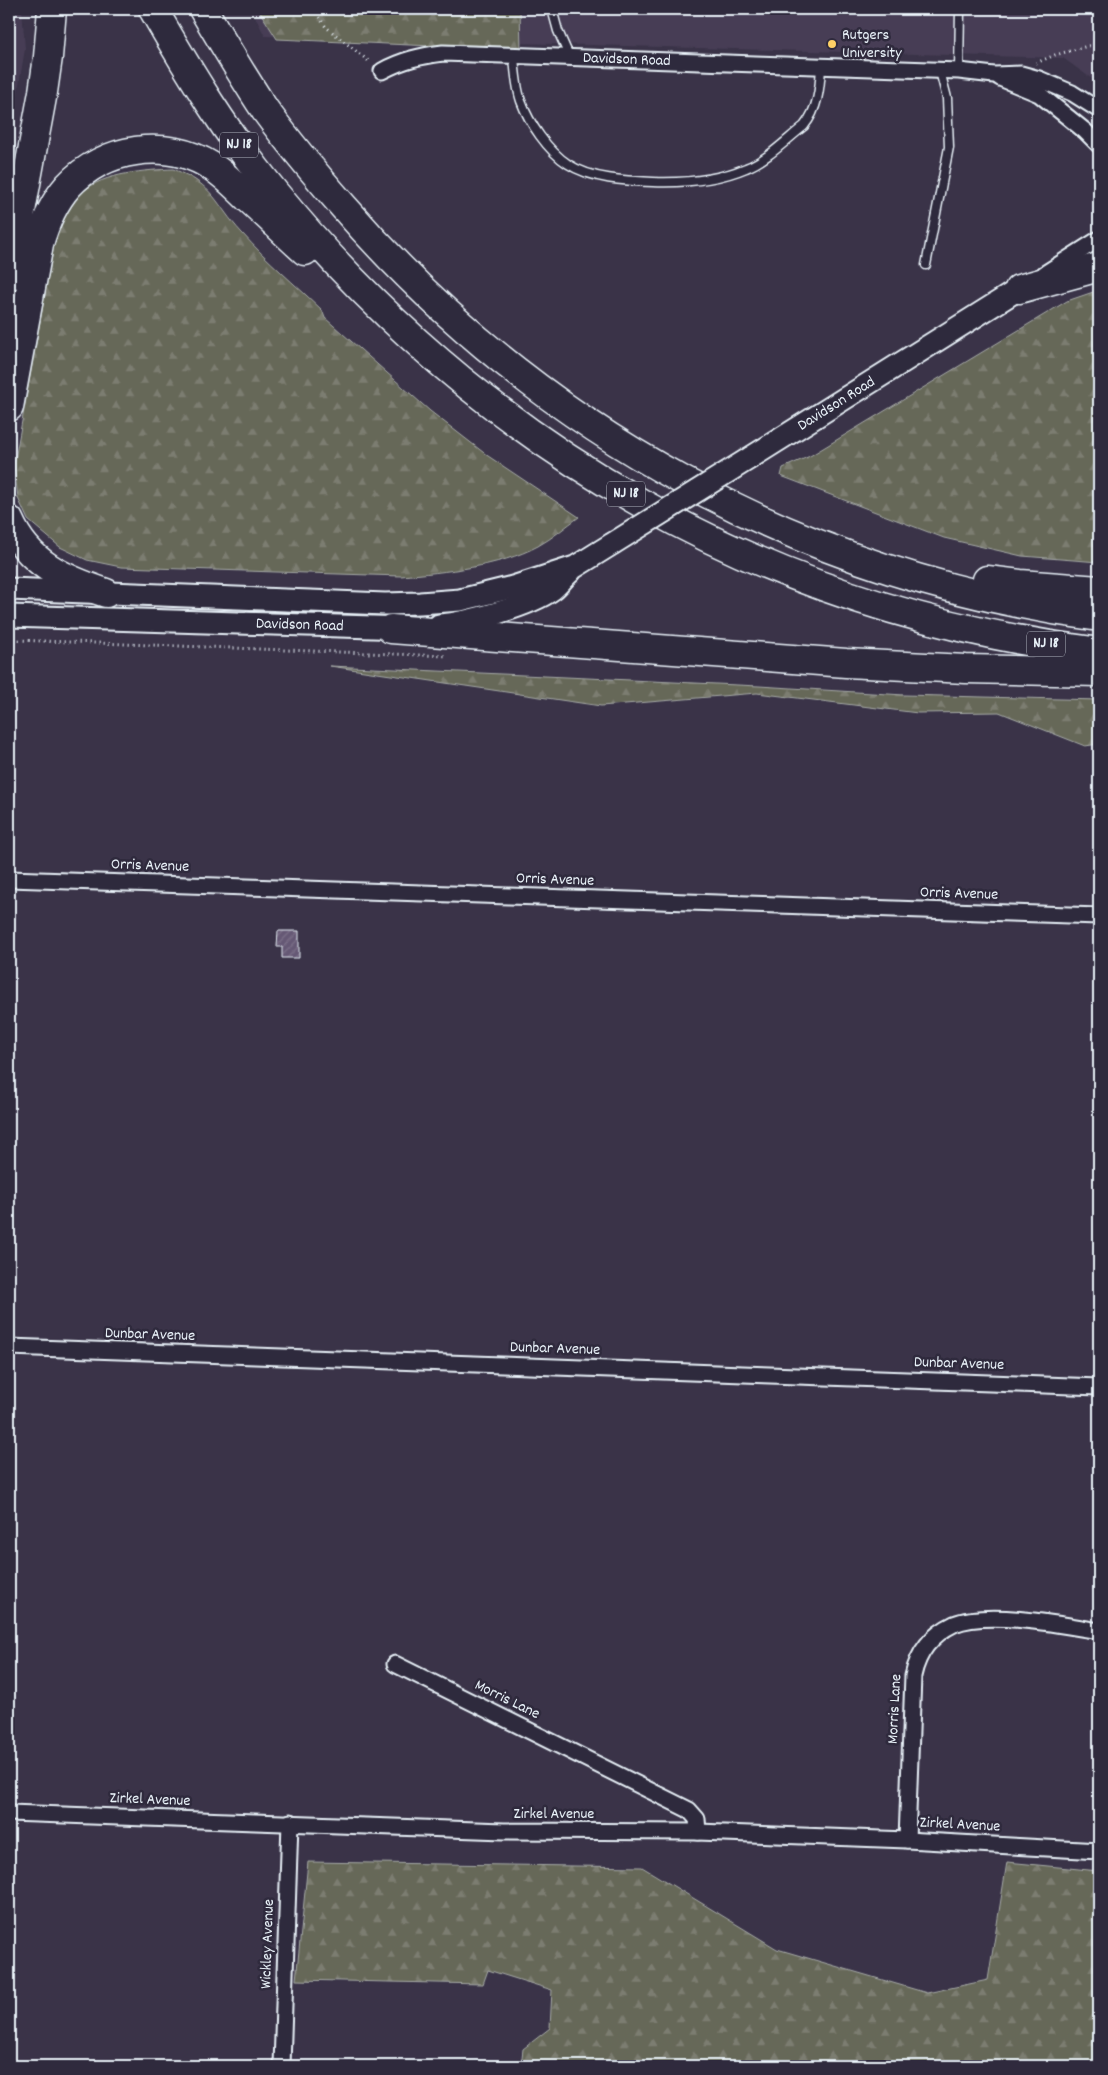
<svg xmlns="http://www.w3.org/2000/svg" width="1108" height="2075" font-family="Dekko,sans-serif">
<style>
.built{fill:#473e55}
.forest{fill:url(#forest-firs);stroke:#a7aca8}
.building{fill:url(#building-hatch);stroke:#e8f1f8}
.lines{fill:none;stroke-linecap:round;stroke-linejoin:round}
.service-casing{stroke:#e8f1f8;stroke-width:11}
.minor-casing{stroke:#e8f1f8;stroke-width:19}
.secondary-casing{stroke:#e8f1f8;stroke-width:25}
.motorway-casing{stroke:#e8f1f8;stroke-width:31}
.path{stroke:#e8f1f8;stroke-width:3;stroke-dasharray:1 4;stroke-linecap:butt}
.service{stroke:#2f2a3d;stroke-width:8}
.minor{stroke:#2f2a3d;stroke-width:15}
.secondary{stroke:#2f2a3d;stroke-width:21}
.motorway{stroke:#2f2a3d;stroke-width:28}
.secondary-bridge-casing{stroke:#e8f1f8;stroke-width:25;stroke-linecap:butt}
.secondary-bridge{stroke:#2f2a3d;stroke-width:21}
.poi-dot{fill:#ffd166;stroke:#2f2a3d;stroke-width:2}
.labels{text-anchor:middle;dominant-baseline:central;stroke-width:5;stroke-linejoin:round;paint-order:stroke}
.shield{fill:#2f2a3d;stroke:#b0b5c0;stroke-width:1}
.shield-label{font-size:15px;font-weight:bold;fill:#e8f1f8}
.poi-label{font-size:16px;fill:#e8f1f8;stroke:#2f2a3d;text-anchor:start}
.street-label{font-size:16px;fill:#e8f1f8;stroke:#2f2a3d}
</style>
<defs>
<pattern id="forest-firs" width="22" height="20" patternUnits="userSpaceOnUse" patternTransform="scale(1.25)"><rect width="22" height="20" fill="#666758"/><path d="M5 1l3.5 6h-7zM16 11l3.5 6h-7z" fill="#7c7d71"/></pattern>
<pattern id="building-hatch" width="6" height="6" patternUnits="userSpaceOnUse" patternTransform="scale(1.25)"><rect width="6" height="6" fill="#655874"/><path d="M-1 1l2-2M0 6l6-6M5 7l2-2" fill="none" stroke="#7b7089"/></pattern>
</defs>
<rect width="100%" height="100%" fill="#3a3348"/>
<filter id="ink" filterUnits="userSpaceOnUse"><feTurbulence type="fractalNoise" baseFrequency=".02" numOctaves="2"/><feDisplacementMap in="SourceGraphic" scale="10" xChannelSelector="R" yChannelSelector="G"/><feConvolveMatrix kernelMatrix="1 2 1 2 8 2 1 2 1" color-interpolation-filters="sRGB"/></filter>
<g filter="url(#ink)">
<g class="built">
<polygon points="9,9 22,9 25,49 9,143"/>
<polygon points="251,9 1099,9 1099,84 1063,58 265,36"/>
</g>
<g class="forest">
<polygon points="258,9 520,9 521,50 277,39"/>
<path d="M173,169C215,185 215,204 242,233C267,261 296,285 322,310L325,318L430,411L488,456L579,517C566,526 553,538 538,546C499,567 445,572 401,576L121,567L87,560L60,547L28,520L18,498L14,465L56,234C64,220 71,204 83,192C102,173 148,170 173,169Z"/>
<polygon points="1099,290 1099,562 1022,556 944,538 781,476 783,468 810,456 1067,301"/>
<polygon points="330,666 759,686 904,695 1099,700 1099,744 1085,746 999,712 918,713 757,693 601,706"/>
<polygon points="308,1862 642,1867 777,1949 927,1993 988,1980 1007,1862 1099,1871 1099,2066 521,2066 523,2049 550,2028 552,1990 488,1970 483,1984 296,1980"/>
</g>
<polygon class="building" points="278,931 299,931 299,958 282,958 282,947 277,947"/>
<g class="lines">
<g class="service-casing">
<g id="service">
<polyline points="552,9 558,31 570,58"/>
<polyline points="1073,9 1099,9"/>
<path d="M514,56C515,71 516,86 521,101C529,123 548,151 568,164C591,179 625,181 653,182C683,183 718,180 746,168C767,160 786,140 804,126C818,109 820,88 821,66"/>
<polyline points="959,71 960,9"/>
<polyline points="926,265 949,147 947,98 940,71"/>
</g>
</g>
<g class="minor-casing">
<g id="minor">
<path id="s1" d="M382,71C402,60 420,56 443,53L959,71L994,75L1021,74L1039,79L1072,93L1099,110"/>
<polyline points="1000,78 1039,94 1085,131 1099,145"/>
<polyline points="1044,274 1099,239"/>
<polyline points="9,879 1099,916"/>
<polyline points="9,1347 1099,1387"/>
<polyline points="395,1664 689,1810 697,1819 698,1832"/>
<polyline points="9,1813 504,1831 698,1832 907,1840 1099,1851"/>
<path d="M907,1840L913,1676C918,1652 931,1635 954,1624C987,1610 1064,1625 1099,1631"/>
<polyline points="282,2066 290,1822"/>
</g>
</g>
<g class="secondary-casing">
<g id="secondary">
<path id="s2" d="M750,458L1019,289"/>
<polyline points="9,589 385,604 420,603 460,600 513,587 575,567 612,544"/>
<path id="s3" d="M9,616L406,628"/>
<path d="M439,625C468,623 530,606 553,589C559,584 564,577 570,572"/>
</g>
</g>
<g class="motorway-casing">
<g id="motorway">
<path d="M153,9C189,72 228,136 275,193C486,450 768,611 1099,652"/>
<path d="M203,9C223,43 243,77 265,110C289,143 316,175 343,206C538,431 804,577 1099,617"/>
<polyline points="9,276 43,92 48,57 52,9"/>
<polyline points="1019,289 1099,267"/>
<path d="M9,407L39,244C45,223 53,203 68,186C104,147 166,138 211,166C225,175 237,187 249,199C268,216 286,234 305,251"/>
<path d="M9,520C28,564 64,579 106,593"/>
<polyline points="987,580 1020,584 1099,590"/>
<polyline points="391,629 846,663 966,669 1099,672"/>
</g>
</g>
<g class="path">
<polyline points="313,9 326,27 371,63"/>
<polyline points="1036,63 1055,55 1099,43"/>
<polyline points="9,642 16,640 448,656"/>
</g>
<use href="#service" class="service"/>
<use href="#minor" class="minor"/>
<use href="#secondary" class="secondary"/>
<use href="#motorway" class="motorway"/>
<g class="secondary-bridge-casing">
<polyline id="secondary-bridge" points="612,544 750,458"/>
</g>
<use href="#secondary-bridge" class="secondary-bridge"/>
</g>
</g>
<circle class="poi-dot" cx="832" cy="44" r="5"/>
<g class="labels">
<g class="shield">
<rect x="220" y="132.5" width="38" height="25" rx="4"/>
<rect x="607" y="481.5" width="38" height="25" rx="4"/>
<rect x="1027" y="631.5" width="38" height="25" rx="4"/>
</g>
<g class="shield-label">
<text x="239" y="145">NJ 18</text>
<text x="626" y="494">NJ 18</text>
<text x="1046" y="644">NJ 18</text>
</g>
<g class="poi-label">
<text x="842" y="35">Rutgers<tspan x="842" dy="18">University</tspan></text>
</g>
<g class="street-label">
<text stroke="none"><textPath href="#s1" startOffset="248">Davidson Road</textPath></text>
<text stroke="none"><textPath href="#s2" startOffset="102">Davidson Road</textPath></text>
<text stroke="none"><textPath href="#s3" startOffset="291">Davidson Road</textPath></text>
<text transform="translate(150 866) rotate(2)">Orris Avenue</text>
<text transform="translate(555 880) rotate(2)">Orris Avenue</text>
<text transform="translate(959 894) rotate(2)">Orris Avenue</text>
<text transform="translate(150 1335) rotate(2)">Dunbar Avenue</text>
<text transform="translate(555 1349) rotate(2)">Dunbar Avenue</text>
<text transform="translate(959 1364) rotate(2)">Dunbar Avenue</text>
<text transform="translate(507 1700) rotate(26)">Morris Lane</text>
<text transform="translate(895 1709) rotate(-87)">Morris Lane</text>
<text transform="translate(150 1800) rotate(2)">Zirkel Avenue</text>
<text x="554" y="1814">Zirkel Avenue</text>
<text transform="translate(960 1825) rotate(3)">Zirkel Avenue</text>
<text transform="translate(268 1944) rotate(-88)">Wickley Avenue</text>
</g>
</g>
<rect width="1108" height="2075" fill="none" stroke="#2f2a3d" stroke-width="30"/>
<rect x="15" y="15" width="1078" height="2045" fill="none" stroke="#e8f1f8" stroke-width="2" filter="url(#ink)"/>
</svg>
